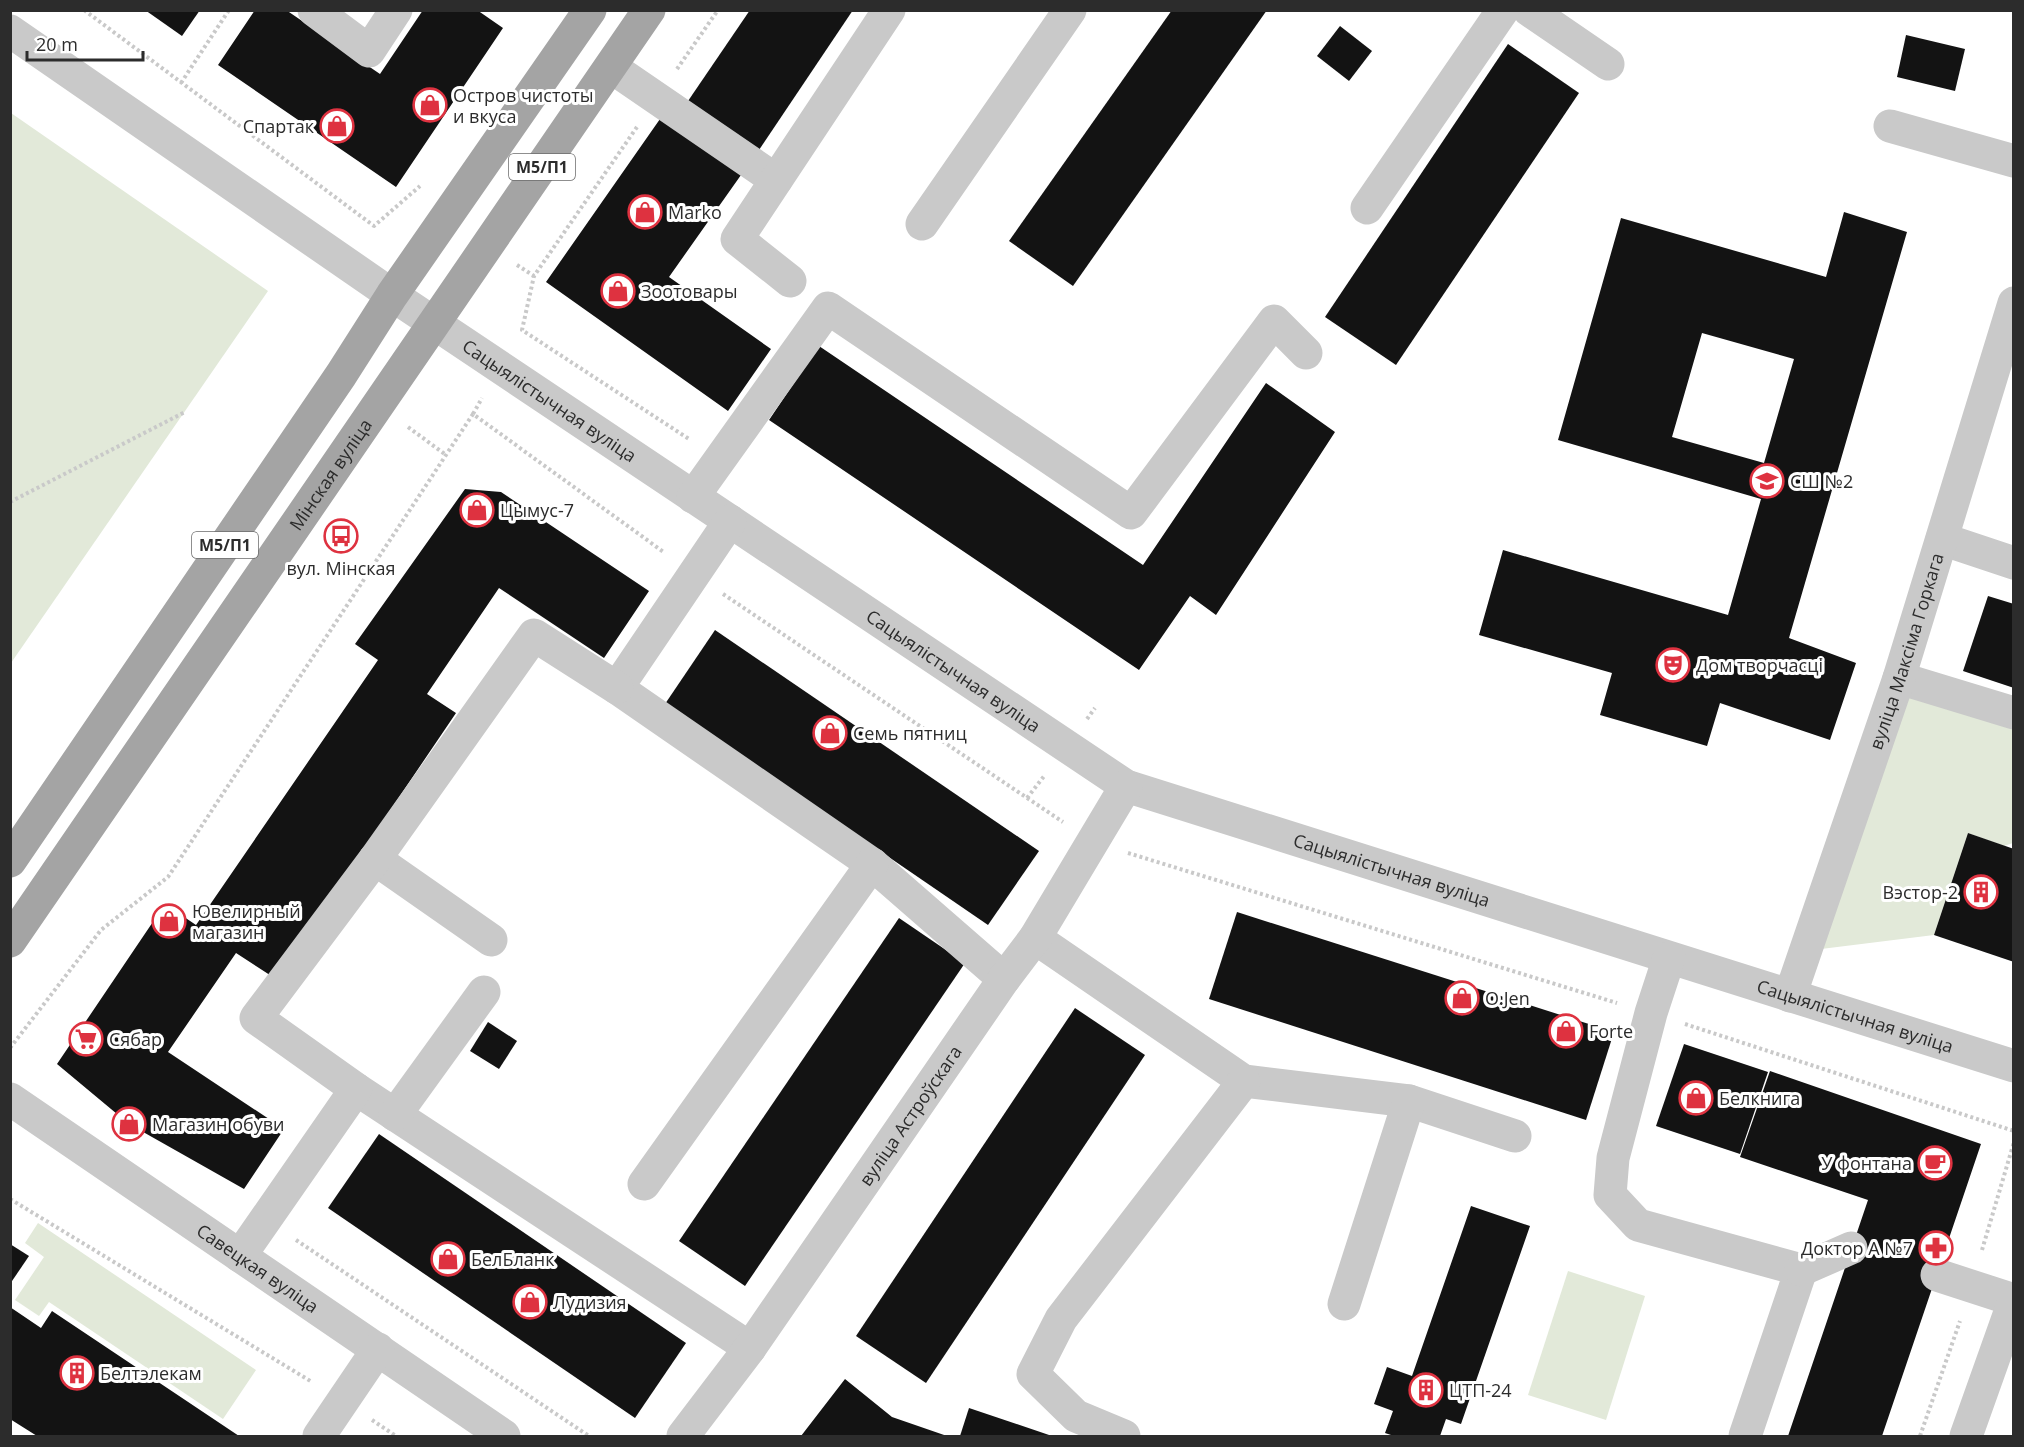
<svg xmlns="http://www.w3.org/2000/svg" width="2024" height="1447" font-family="'Open Sans',sans-serif">
<style>
.green{fill:#e2e9d9}
.building{fill:#131313;fill-rule:evenodd}
.lines{fill:none;stroke-linecap:round;stroke-linejoin:round}
.path{stroke:#c9c9c9;stroke-width:4;stroke-dasharray:3 3;stroke-linecap:butt}
.minor{stroke:#c9c9c9;stroke-width:33}
.major{stroke:#a4a4a4;stroke-width:33}
.labels{text-anchor:middle;dominant-baseline:central;stroke-width:6;stroke-linejoin:round;paint-order:stroke}
.shield{fill:#fff;stroke:#6b6b6b;stroke-width:1.5}
.shield-label{font-size:16px;font-weight:bold;fill:#2c2c2c}
.poi-label{font-size:18px;fill:#2c2c2c;stroke:#fff;text-anchor:start}
.street-label{font-size:18px;fill:#2c2c2c;stroke:#fff}
</style>
<rect width="100%" height="100%" fill="#fff"/>
<g class="green">
<polygon points="11,113 268,291 11,663"/>
<polygon points="1899,678 2013,713 2013,843 2004,846 1968,833 1934,935 1805,951"/>
<polygon points="38,1223 256,1370 223,1419 49,1302 39,1316 15,1300 44,1257 25,1243"/>
<polygon points="1568,1271 1645,1296 1606,1420 1528,1395"/>
</g>
<g class="building">
<polygon points="145,10 200,10 182,36"/>
<polygon points="255,10 286,10 380,74 423,10 477,10 503,28 396,187 218,65"/>
<polygon points="750,10 853,10 759,150 688,101"/>
<polygon points="1172,10 1267,10 1073,286 1009,241"/>
<polygon points="1340,26 1372,51 1349,81 1317,56"/>
<polygon points="1906,35 1965,49 1955,91 1897,77"/>
<polygon points="1508,44 1579,93 1396,365 1325,317"/>
<polygon points="660,119 741,175 669,277 771,349 728,411 546,282"/>
<path d="M1844,212L1907,232L1789,638L1856,663L1830,740L1720,703L1707,746L1600,715L1612,673L1479,635L1503,550L1728,615L1761,499L1558,440L1621,218L1826,277ZM1702,333L1794,359L1764,463L1672,437Z"/>
<polygon points="819,346 1143,565 1266,383 1335,432 1216,615 1190,596 1139,670 769,420"/>
<polygon points="465,489 501,492 649,591 604,658 499,588 427,694 456,713 276,979 236,953 168,1052 284,1129 244,1189 129,1124 57,1064 165,904 196,925 378,660 355,644"/>
<polygon points="1988,596 2014,604 2014,688 1963,671"/>
<polygon points="715,630 1039,851 988,925 665,704"/>
<polygon points="1968,833 2014,849 2014,962 1934,935"/>
<polygon points="1237,912 1614,1032 1586,1120 1209,999"/>
<polygon points="899,918 965,963 745,1286 679,1241"/>
<polygon points="1075,1008 1145,1055 926,1383 856,1336"/>
<polygon points="488,1022 517,1041 499,1069 470,1051"/>
<polygon points="1684,1044 1768,1072 1740,1154 1656,1126"/>
<polygon points="1770,1071 1981,1144 1882,1436 1788,1436 1868,1200 1740,1157"/>
<polygon points="379,1134 686,1343 635,1418 328,1208"/>
<polygon points="1471,1206 1530,1226 1461,1424 1446,1419 1440,1436 1394,1436 1385,1433 1393,1411 1374,1404 1387,1367 1412,1376"/>
<polygon points="10,1244 29,1256 10,1284"/>
<polygon points="10,1307 41,1328 52,1311 239,1436 37,1436 10,1419"/>
<polygon points="845,1379 892,1417 947,1436 801,1436"/>
<polygon points="969,1408 1052,1436 960,1436"/>
</g>
<g class="lines">
<g class="path">
<polyline points="84,10 374,226 420,186"/>
<polyline points="677,69 718,10"/>
<polyline points="181,83 229,10"/>
<polyline points="637,127 534,276 522,330 689,439"/>
<polyline points="517,265 534,276"/>
<polyline points="473,414 482,398"/>
<polyline points="408,427 446,455"/>
<polyline points="10,502 185,412"/>
<polyline points="723,594 1063,822"/>
<polyline points="1087,719 1095,708"/>
<polyline points="1027,798 1045,775"/>
<polyline points="1128,853 1617,1003"/>
<polyline points="1685,1024 2014,1131"/>
<polyline points="10,1048 101,930 168,877 473,414 665,553"/>
<polyline points="10,1199 312,1382"/>
<polyline points="296,1240 589,1436"/>
<polyline points="1982,1250 2014,1142"/>
<polyline points="372,1420 396,1436"/>
<polyline points="1920,1436 1960,1321"/>
</g>
<g class="minor">
<polyline points="314,10 369,51 396,10"/>
<polyline points="1529,10 1608,64"/>
<path id="s1" d="M10,31L392,295L1126,786L2014,1066"/>
<polyline points="611,67 776,180"/>
<polyline points="1890,126 2014,161"/>
<polyline points="1367,208 1503,10"/>
<polyline points="922,224 1070,10"/>
<polyline points="790,281 737,239 889,10"/>
<polyline points="693,497 828,308 1131,513 1274,321 1306,353"/>
<polyline points="730,521 617,688 872,864 1004,979"/>
<polyline points="1942,539 2014,563"/>
<polyline points="1899,678 2014,713"/>
<polyline points="375,859 491,940"/>
<polyline points="1035,938 1244,1081 1409,1101 1515,1136"/>
<polyline points="1669,958 1651,1013 1613,1158 1610,1195 1638,1225 1801,1270 1745,1436"/>
<path id="s2" d="M1790,996L1899,678L2014,303"/>
<polyline points="356,1089 750,1348"/>
<path id="s3" d="M10,1099L504,1436"/>
<polyline points="395,1115 484,992"/>
<polyline points="644,1184 872,864"/>
<polyline points="240,1256 356,1089 256,1018 375,859 534,635 617,688"/>
<polyline points="1801,1270 1851,1248"/>
<polyline points="1937,1275 2014,1300"/>
<polyline points="1344,1304 1409,1101"/>
<polyline points="319,1436 378,1349"/>
<path id="s4" d="M683,1436L750,1348L1004,979L1035,938L1126,786"/>
<polyline points="1124,1436 1076,1416 1033,1374 1061,1319 1244,1081"/>
<polyline points="1966,1436 2014,1301"/>
</g>
<g class="major">
<polyline points="10,861 341,375 392,295 590,10"/>
<path id="s5" d="M10,941L649,10"/>
</g>
</g>
<defs>
<g id="shop-ring" transform="scale(1.725)"><circle r="9.5" fill="#fff" stroke="#de3240" stroke-width="1.5"/><path d="M-5-2.5h2.3a2.7 3.5 0 0 1 5.4 0H5L5.5 6h-11ZM-1.5-2.5h3a1.5 2.3 0 0 0-3 0Z" fill="#de3240"/></g>
<g id="school-ring" transform="scale(1.725)"><circle r="9.5" fill="#fff" stroke="#de3240" stroke-width="1.5"/><path d="M0-5L7-2L0 1L-7-2ZM-4 1L0 2.5L4 1V4Q0 6-4 4Z" fill="#de3240"/></g>
<g id="bus-ring" transform="scale(1.725)"><circle r="9.5" fill="#fff" stroke="#de3240" stroke-width="1.5"/><path d="M-5-6H5V4H4V6H2V4H-2V6H-4V4H-5ZM-3.5-4V0h7V-4ZM-3.5 1.2v1.5H-2V1.2ZM2 1.2v1.5H3.5V1.2Z" fill="#de3240"/></g>
<g id="theatre-ring" transform="scale(1.725)"><circle r="9.5" fill="#fff" stroke="#de3240" stroke-width="1.5"/><path d="M-5-5.5Q0-4 5-5.5V0Q5 5 0 6Q-5 5-5 0ZM-3.3-2.5H-1v1.5H-3.3ZM1-2.5H3.3v1.5H1ZM-2.8 1Q0 5.5 2.8 1Z" fill="#de3240"/></g>
<g id="building-ring" transform="scale(1.725)"><circle r="9.5" fill="#fff" stroke="#de3240" stroke-width="1.5"/><path d="M-4-6H4V6H1V3H-1V6H-4ZM-2.5-4.3h1.7v1.8h-1.7ZM.8-4.3h1.7v1.8H.8ZM-2.5-1h1.7V.8h-1.7ZM.8-1h1.7V.8H.8Z" fill="#de3240"/></g>
<g id="supermarket-ring" transform="scale(1.725)"><circle r="9.5" fill="#fff" stroke="#de3240" stroke-width="1.5"/><path d="M-6-5.5h2.5l.6 2H6L4.5 2H-2.5L-4.4-4H-6ZM-1.5 3.2a1.3 1.3 0 1 0 .1 0ZM3 3.2a1.3 1.3 0 1 0 .1 0Z" fill="#de3240"/></g>
<g id="cafe-ring" transform="scale(1.725)"><circle r="9.5" fill="#fff" stroke="#de3240" stroke-width="1.5"/><path d="M-5.5-4.5H6V0H3Q3 3.5 0 3.5H-2.5Q-5.5 3.5-5.5 0ZM3-3.2v2h1.7v-2ZM-6 4.5H4V6H-6Z" fill="#de3240"/></g>
<g id="pharmacy-ring" transform="scale(1.725)"><circle r="9.5" fill="#fff" stroke="#de3240" stroke-width="1.5"/><path d="M-2-6h4v4h4v4h-4v4h-4v-4h-4v-4h4Z" fill="#de3240"/></g>
</defs>
<g fill-rule="evenodd">
<use href="#shop-ring" x="430" y="105"/>
<use href="#shop-ring" x="337" y="126"/>
<use href="#shop-ring" x="645" y="212"/>
<use href="#shop-ring" x="618" y="291"/>
<use href="#school-ring" x="1767" y="481"/>
<use href="#shop-ring" x="477" y="510"/>
<use href="#bus-ring" x="341" y="536"/>
<use href="#theatre-ring" x="1673" y="665"/>
<use href="#shop-ring" x="830" y="733"/>
<use href="#building-ring" x="1981" y="892"/>
<use href="#shop-ring" x="169" y="921"/>
<use href="#shop-ring" x="1462" y="998"/>
<use href="#shop-ring" x="1566" y="1031"/>
<use href="#supermarket-ring" x="86" y="1039"/>
<use href="#shop-ring" x="1696" y="1098"/>
<use href="#shop-ring" x="129" y="1124"/>
<use href="#cafe-ring" x="1935" y="1163"/>
<use href="#pharmacy-ring" x="1936" y="1248"/>
<use href="#shop-ring" x="448" y="1259"/>
<use href="#shop-ring" x="530" y="1302"/>
<use href="#building-ring" x="77" y="1373"/>
<use href="#building-ring" x="1426" y="1390"/>
</g>
<g class="labels">
<g class="shield">
<rect x="509" y="154" width="66" height="26" rx="4.5"/>
<rect x="192" y="532" width="66" height="26" rx="4.5"/>
</g>
<g class="shield-label">
<text x="542" y="167">М5/П1</text>
<text x="225" y="545">М5/П1</text>
</g>
<g class="poi-label">
<text x="453" y="95">Остров чистоты<tspan x="453" dy="21">и вкуса</tspan></text>
<text x="314" y="126" text-anchor="end">Спартак</text>
<text x="668" y="212">Marko</text>
<text x="641" y="291">Зоотовары</text>
<text x="1790" y="481">СШ №2</text>
<text x="500" y="510">Цымус-7</text>
<text x="341" y="568" text-anchor="middle">вул. Мінская</text>
<text x="1696" y="665">Дом творчасці</text>
<text x="853" y="733">Семь пятниц</text>
<text x="1958" y="892" text-anchor="end">Вэстор-2</text>
<text x="192" y="911">Ювелирный<tspan x="192" dy="21">магазин</tspan></text>
<text x="1485" y="998">O.Jen</text>
<text x="1589" y="1031">Forte</text>
<text x="109" y="1039">Сябар</text>
<text x="1719" y="1098">Белкнига</text>
<text x="152" y="1124">Магазин обуви</text>
<text x="1912" y="1163" text-anchor="end">У фонтана</text>
<text x="1913" y="1248" text-anchor="end">Доктор А №7</text>
<text x="471" y="1259">БелБланк</text>
<text x="553" y="1302">Лудизия</text>
<text x="100" y="1373">Белтэлекам</text>
<text x="1449" y="1390">ЦТП-24</text>
</g>
<g class="street-label">
<text stroke="none"><textPath href="#s1" startOffset="654">Сацыялістычная вуліца</textPath></text>
<text stroke="none"><textPath href="#s5" startOffset="566">Мінская вуліца</textPath></text>
<text stroke="none"><textPath href="#s2" startOffset="364">вуліца Максіма Горкага</textPath></text>
<text stroke="none"><textPath href="#s1" startOffset="1140">Сацыялістычная вуліца</textPath></text>
<text stroke="none"><textPath href="#s1" startOffset="1626">Сацыялістычная вуліца</textPath></text>
<text stroke="none"><textPath href="#s1" startOffset="2112">Сацыялістычная вуліца</textPath></text>
<text stroke="none"><textPath href="#s4" startOffset="393">вуліца Астроўскага</textPath></text>
<text stroke="none"><textPath href="#s3" startOffset="300">Савецкая вуліца</textPath></text>
</g>
</g>
<rect width="2024" height="1447" fill="none" stroke="#2c2c2c" stroke-width="24"/>
<path d="M27 51v9h116v-9" fill="none" stroke="#2c2c2c" stroke-width="3"/>
<text x="36" y="51" font-size="18" fill="#2c2c2c" stroke="#ffffff" stroke-width="4.5" paint-order="stroke">20 m</text>
</svg>
